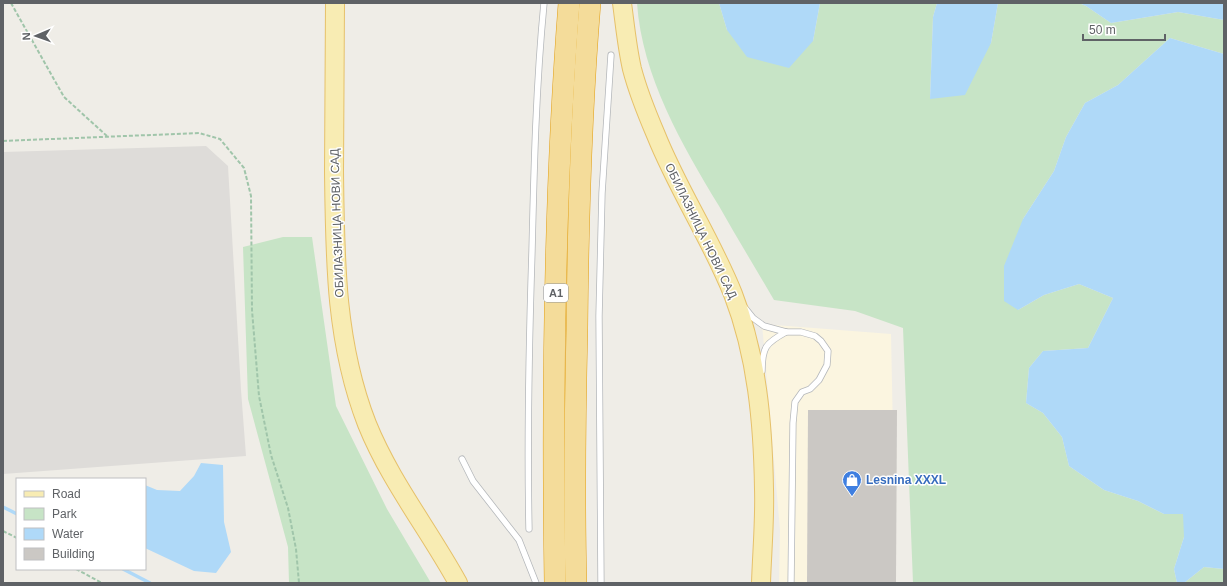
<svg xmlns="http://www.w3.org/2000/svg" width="1227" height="586" font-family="Arial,sans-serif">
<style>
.commercial{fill:#fbf5e0}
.industrial{fill:#dedcd9}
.green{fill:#c7e4c6}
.water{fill:#afd9f8}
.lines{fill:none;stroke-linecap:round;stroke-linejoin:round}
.stream{stroke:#afd9f8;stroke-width:3.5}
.building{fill:#cbc8c4}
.service-casing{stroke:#b4b7ba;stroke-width:7}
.primary-casing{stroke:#e6c16a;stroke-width:20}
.motorway-casing{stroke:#e29f14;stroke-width:22}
.path{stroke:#a0c5aa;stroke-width:2;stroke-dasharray:4 2;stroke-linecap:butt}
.service{stroke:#fff;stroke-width:5.5}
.primary{stroke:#f8ecb3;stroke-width:18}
.motorway{stroke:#f4dc9a;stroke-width:21}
.labels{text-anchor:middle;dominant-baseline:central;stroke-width:3;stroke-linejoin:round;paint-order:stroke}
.shield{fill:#fff;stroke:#8f9194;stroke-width:1}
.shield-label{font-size:11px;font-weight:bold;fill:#5f6266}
.street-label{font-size:12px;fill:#5f6266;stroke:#fff}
.shop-label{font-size:12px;font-weight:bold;fill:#366cbe;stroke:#fff;text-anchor:start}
</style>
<rect width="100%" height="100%" fill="#efede7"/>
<polygon class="commercial" points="762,324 891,334 896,583 779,583 780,530"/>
<polygon class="industrial" points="206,146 228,166 241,390 246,456 3,474 3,152"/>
<g class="green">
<path d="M637,3H719L727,30L813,41L820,3H937L933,17L930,99L991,43L998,3H1079L1086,6L1111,23L1178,12L1224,20V54L1170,38L1118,85L1085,103L1066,137L1054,171L1023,219L1018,310L1044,295L1079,284L1113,298L1088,348L1043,351L1029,368L1026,403L1043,413L1062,437L1069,466L1104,490L1138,501L1164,514H1184V537L1174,569L1177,583H913L903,328L855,311L774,300C756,269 737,238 719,206C682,145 642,76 637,3Z"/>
<polygon points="283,237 312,237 336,406 387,509 431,583 289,583 288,547 248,399 243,247"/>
<polygon points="1204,567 1224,569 1224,583 1184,583"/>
</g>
<g class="water">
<polygon points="719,3 820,3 813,41 789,68 747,57 727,30"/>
<polygon points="937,3 998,3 991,43 965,95 930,99 933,17"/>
<polygon points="1079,3 1224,3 1224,20 1178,12 1111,23 1086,6"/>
<polygon points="1170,38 1224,54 1224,569 1204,567 1184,583 1177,583 1174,569 1184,537 1183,514 1164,514 1138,501 1104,490 1069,466 1062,437 1043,413 1026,403 1029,368 1043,351 1088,348 1113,298 1079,284 1044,295 1018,310 1004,301 1004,266 1023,219 1054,171 1066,137 1085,103 1118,85"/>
<polygon points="201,463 223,465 224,522 231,552 216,573 194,571 145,548 145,485 157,490 180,491 194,476"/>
</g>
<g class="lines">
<g class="stream">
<polyline points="3,507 17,514"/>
<polyline points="123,569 150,583"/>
</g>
</g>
<polygon class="building" points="808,410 897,410 896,583 807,583"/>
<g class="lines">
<g class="service-casing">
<g id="service">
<polyline points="745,308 753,318 764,326 786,332 801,332 815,336 821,341 828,351 827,365 819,380 810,389 802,392 795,402 793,423 791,583"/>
<path d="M762,371C762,347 766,343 786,332"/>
<polyline points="462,459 473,481 519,540 536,583"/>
<path d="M529,529C527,437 529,344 532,251C534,168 536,85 544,3"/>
<polyline points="601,583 599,316 602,193 611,55"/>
</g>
</g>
<g class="primary-casing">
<g id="primary">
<path d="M335,3C335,59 334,115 334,171C335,258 335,342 367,424C390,481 429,530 458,583"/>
<path d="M622,3C625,25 627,47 632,69C638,92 647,114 656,135C678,190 711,239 733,294C757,356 763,423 764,489C765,520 762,552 761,583"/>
</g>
</g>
<g class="motorway-casing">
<g id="motorway">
<path d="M555,583C552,390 554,196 569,3"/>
<path d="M576,583C574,498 575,414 577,329C578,220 581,112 590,3"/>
</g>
</g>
<g class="path">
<polyline points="11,3 64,97 108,137"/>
<polyline points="3,141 199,133 220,139 244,168 251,196 252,310 259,396 271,455 288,508 296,549 299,583"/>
<polyline points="3,531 17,538"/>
<polyline points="76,569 102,583"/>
</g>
<use href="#service" class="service"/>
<use href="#primary" class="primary"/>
<use href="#motorway" class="motorway"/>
</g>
<defs>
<g id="shop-pin" transform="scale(1)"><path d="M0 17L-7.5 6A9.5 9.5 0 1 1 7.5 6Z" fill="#3f7fe0" stroke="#fff"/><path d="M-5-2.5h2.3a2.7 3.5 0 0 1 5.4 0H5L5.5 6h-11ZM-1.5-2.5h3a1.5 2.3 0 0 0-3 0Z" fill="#fff"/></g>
</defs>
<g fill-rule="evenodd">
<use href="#shop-pin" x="852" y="480"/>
</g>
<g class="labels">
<rect class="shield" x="544" y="284" width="24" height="18" rx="3"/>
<g class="shield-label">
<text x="556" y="293">A1</text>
</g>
<g class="street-label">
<text transform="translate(337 223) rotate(-92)">ОБИЛАЗНИЦА НОВИ САД</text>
<text transform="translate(701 231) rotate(64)">ОБИЛАЗНИЦА НОВИ САД</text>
</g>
<g class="shop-label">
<text x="866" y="480">Lesnina XXXL</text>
</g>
</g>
<rect width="1227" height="586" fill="none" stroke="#5f6266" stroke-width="8"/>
<rect x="16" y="478" width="130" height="92" fill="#ffffff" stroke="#bfc0c2"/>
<rect x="24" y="491" width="20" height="6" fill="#f8ecb3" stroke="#bfc0c2"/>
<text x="52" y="498" font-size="12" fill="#5f6266">Road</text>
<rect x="24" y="508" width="20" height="12" fill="#c7e4c6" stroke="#bfc0c2"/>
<text x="52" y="518" font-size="12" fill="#5f6266">Park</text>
<rect x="24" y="528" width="20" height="12" fill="#afd9f8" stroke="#bfc0c2"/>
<text x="52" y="538" font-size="12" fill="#5f6266">Water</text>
<rect x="24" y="548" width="20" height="12" fill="#cbc8c4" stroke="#bfc0c2"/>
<text x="52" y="558" font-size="12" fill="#5f6266">Building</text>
<g transform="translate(36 36) rotate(268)" stroke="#ffffff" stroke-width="3" paint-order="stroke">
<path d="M0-3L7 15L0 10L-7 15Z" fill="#5f6266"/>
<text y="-6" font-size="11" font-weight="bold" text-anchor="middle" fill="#5f6266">N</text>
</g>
<path d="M1083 34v6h82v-6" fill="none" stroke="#5f6266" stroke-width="2"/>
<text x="1089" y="34" font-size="12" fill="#5f6266" stroke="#ffffff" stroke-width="3" paint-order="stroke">50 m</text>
</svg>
